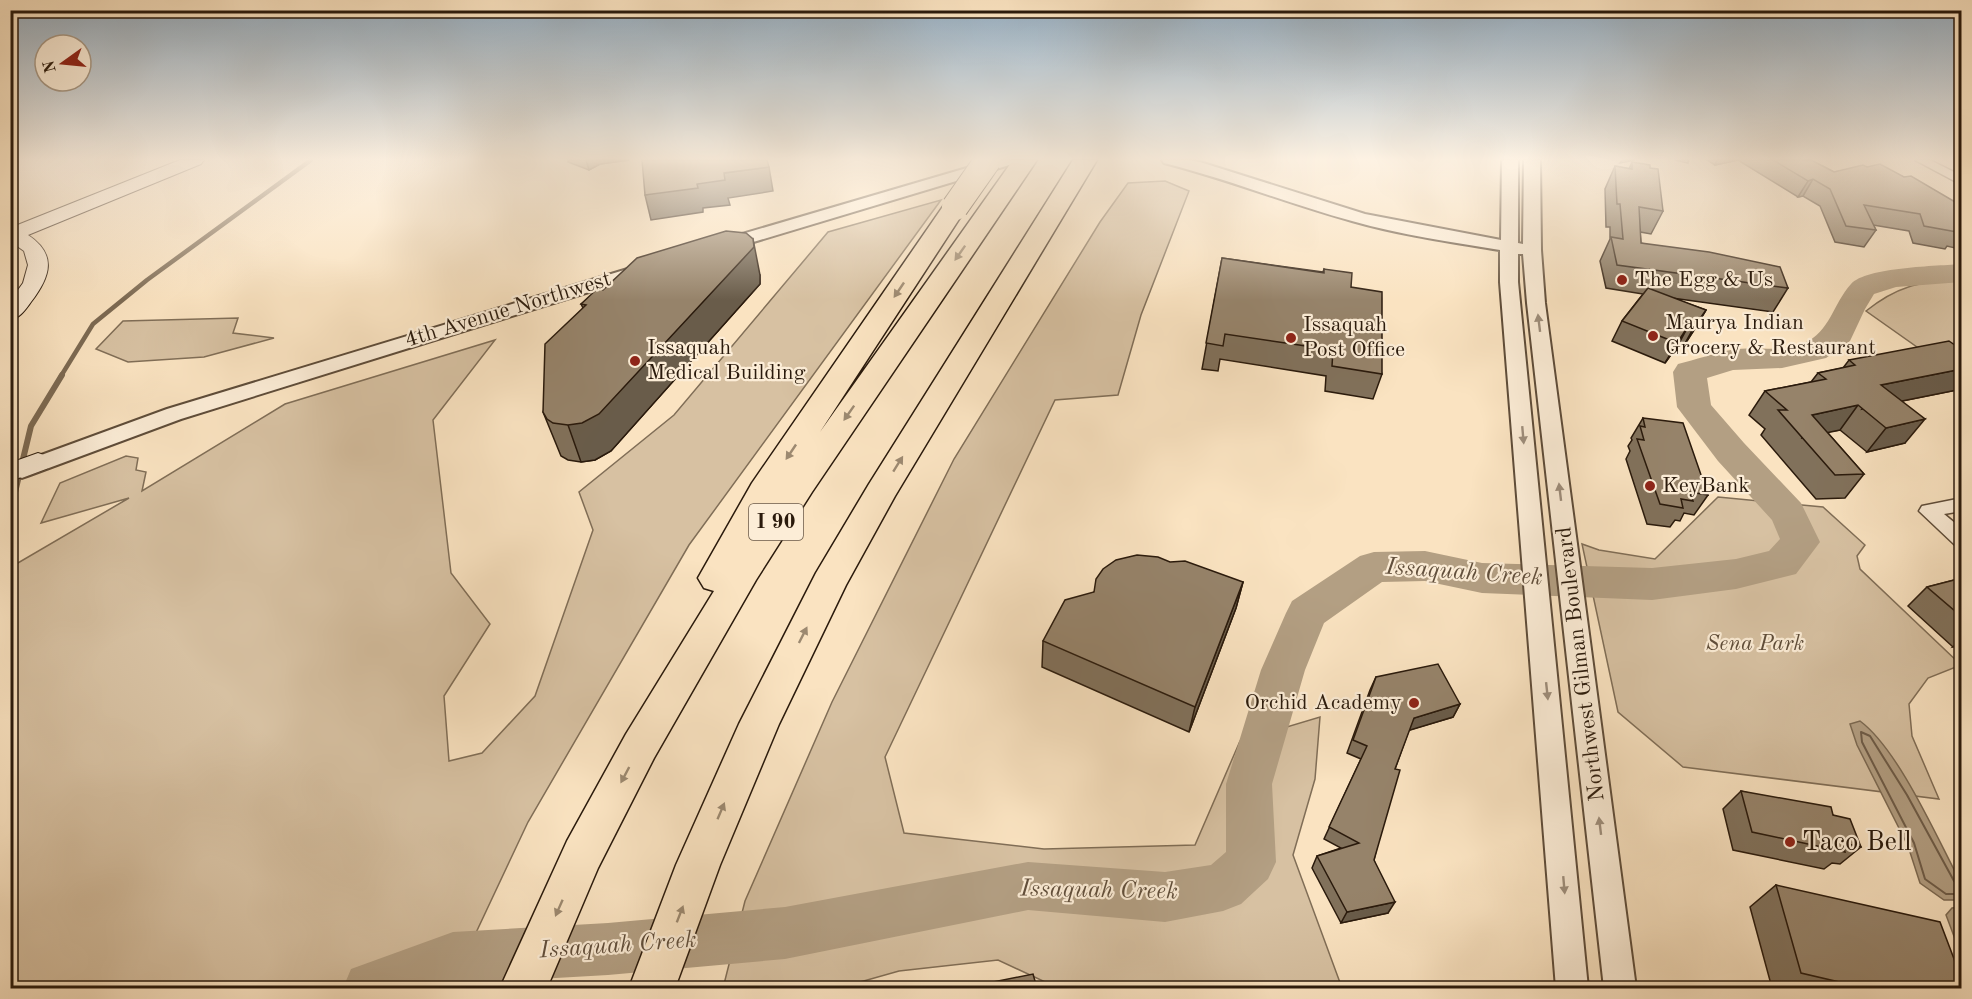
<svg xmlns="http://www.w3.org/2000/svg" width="1972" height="999" font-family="'Old Standard TT',serif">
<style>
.green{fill:#d7c1a2;stroke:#806e57;stroke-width:1.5}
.water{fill:#b39f83;stroke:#7c6a53;stroke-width:1.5}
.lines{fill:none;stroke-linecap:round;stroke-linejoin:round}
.shore{stroke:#6e5c48;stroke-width:2}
.stream-far1{stroke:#7c6a53;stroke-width:4.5}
.stream{stroke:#7c6a53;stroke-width:6}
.river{fill:#b39f83;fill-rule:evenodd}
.minor-casing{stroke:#5e4c39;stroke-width:3}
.tertiary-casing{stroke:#5e4c39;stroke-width:4}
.secondary-casing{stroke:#2a1a0c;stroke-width:2}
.motorway-casing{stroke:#2a1a0c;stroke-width:3}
.minor{fill:#fcedd7;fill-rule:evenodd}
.tertiary{fill:#fcedd7;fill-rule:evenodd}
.secondary{fill:#fcedd7;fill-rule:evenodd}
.motorway{fill:#fae3c1;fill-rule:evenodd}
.motorway-bridge-casing{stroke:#2a1a0c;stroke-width:28;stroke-linecap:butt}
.motorway-bridge{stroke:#fae3c1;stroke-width:26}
.wall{fill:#81715b;stroke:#2a1a0c;stroke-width:1.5}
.shaded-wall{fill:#695c4a;stroke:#2a1a0c;stroke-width:1.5}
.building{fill:#96836a;stroke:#2a1a0c;stroke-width:1.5}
.oneway{fill:#9c8970}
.oneway2{fill:#9e8e7c}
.poi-dot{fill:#8f2418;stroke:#fcedd7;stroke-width:2}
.labels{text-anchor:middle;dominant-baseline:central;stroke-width:4.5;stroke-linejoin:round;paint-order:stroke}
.shield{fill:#fcedd7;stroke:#695949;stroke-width:1.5}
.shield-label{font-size:21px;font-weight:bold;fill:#2a1a0c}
.poi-label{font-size:22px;fill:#2a1a0c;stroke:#fcedd7;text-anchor:start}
.street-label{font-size:22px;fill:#2a1a0c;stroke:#fcedd7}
.park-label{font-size:22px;font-style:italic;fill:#5e4c39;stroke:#fcedd7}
.water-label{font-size:24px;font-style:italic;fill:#614f3c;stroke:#fcedd7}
.near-poi-label{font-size:27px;fill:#2a1a0c;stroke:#fcedd7;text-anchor:start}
</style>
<rect width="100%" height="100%" fill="#fae3c1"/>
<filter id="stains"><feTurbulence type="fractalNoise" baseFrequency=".00333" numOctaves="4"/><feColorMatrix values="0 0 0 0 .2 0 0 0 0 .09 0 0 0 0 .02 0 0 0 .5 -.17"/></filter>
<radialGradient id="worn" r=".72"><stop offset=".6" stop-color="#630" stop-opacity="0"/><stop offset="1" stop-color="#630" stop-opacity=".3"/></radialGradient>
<g class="green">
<polygon points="1165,181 1189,191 1141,315 1118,395 1055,400 885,757 904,833 1044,849 1195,845 1240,741 1320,717 1315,779 1293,855 1342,988 1058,988 998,960 899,971 839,988 723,988 745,901 832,702 954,459 1100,222 1128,183"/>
<polygon points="941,200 689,545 528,822 450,988 11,988 11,567 129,498 41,523 60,483 126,456 138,458 136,470 146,472 142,491 285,404 495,340 433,420 451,573 490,624 444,696 449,761 482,753 535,696 593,530 579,492 674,415 828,232"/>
<path d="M1961,278V378L1866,311C1900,284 1920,283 1961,278Z"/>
<polygon points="238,318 233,333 274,338 204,357 128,362 96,349 123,321"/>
<polygon points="1718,497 1823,507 1865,545 1857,556 1860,569 1961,665 1928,678 1909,704 1912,736 1939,799 1683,767 1618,712 1582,544 1599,550 1655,559"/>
</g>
<g class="water">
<path d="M1860,721C1899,750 1937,838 1961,883V900H1944L1920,883L1908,846L1857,745L1850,724Z"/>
<polygon points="1961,907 1962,907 1961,955 1946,915 1952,908"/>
</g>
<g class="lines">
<polyline class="shore" points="1962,884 1954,881 1907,795 1870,736 1861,732 1862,742 1914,843 1925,879 1946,894 1962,894"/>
<polyline class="stream-far1" points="61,376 93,324 147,280 311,160"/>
<polyline class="stream" points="10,513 31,426 62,375"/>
<path class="river" d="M1962,264V282L1896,287L1874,294L1865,309L1850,341L1826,358L1782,368L1733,370L1707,378L1711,405L1744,443L1801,503L1820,542L1796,574L1736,589L1652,600L1482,593L1425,581L1382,582L1324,623L1305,670L1272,784L1276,862L1268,879L1241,904L1223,911L1165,922L1028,910L785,959L608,975L453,984L442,988H343L351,969L453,932L608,923L785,907L1028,862L1165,872L1211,865L1226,852V784L1261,670L1286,613L1292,601L1360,556L1374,552L1425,551L1482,563L1652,568L1736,559L1769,551L1780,539L1772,520L1718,461L1677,407L1673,372L1678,364C1696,360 1713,353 1731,350C1755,346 1781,353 1804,343C1830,332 1833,304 1851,284C1866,267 1938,266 1962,264Z"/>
<g class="minor-casing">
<g id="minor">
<polygon points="1915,160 1930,160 1962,176 1962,185"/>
<polygon points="1962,498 1962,511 1944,514 1962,529 1962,547 1955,545 1919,511 1922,506"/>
</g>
</g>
<g class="tertiary-casing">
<g id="tertiary">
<polygon points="994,160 1018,160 1016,163 727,250 715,250 712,246 715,242"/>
<path d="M1162,160H1189L1200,162L1365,214L1501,240L1502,160H1518V243L1523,244L1524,160H1540L1541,250L1545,303L1636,988H1604L1527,303L1523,254H1518V282L1588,988H1556L1500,282V250C1451,242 1401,235 1352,221C1289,204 1228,179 1164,163Z"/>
<polygon points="644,264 650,265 653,269 650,273 181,419 30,475 22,478 14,475 11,470 14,465 167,409"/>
</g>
</g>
<g class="secondary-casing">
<g id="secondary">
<path d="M180,160H204L201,164L28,235C58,255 50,277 31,302C25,310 20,318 10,320V301L23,283L28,265L24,251L10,241V228Z"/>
<polygon points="38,453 47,456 50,462 47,468 10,481 10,463"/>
</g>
</g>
<g class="motorway-casing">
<g id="motorway">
<polygon points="1013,160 1037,160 812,492 756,580 654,758 598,868 547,988 500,988 567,841 626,734 714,591 704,588 698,578 752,483 946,202 955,200 964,202 967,207 820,432"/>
<polygon points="1073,160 1097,160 895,496 846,585 779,724 720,865 675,988 629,988 676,865 739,724 816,573 869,484"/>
</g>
</g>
<use href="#minor" class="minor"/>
<use href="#tertiary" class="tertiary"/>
<use href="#secondary" class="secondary"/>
<use href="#motorway" class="motorway"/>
<g class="motorway-bridge-casing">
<polyline id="motorway-bridge" points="955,207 988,160"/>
</g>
<use href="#motorway-bridge" class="motorway-bridge"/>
</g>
<g class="wall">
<polygon points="568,160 629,160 600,164 589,170 568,162"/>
<polygon points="1675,160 1689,160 1688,163"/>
<polygon points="1707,160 1811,160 1834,172 1867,167 1904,177 1962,206 1962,245 1957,245 1955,248 1947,246 1945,249 1913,243 1909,231 1873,225 1876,230 1864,247 1835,242 1820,206 1803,196 1798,197 1738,160 1715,165"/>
<polygon points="1632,162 1663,211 1651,234 1640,232 1641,243 1788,288 1773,312 1672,298 1706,310 1694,330 1683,347 1678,345 1665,363 1612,341 1622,321 1643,294 1606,288 1600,261 1610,239 1610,227 1606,227 1605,189 1615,166 1629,169"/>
<polygon points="1222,258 1323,272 1324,269 1351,287 1382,374 1373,399 1325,391 1326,376 1220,359 1218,371 1202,369"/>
<polygon points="760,275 760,284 611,451 595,460 581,462 568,460 561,456 543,412 583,308 581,304 603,290"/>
<polygon points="1849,360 1962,389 1902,401 1905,443 1867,452 1840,430 1827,432 1864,474 1845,498 1816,499 1761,435 1765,429 1749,415 1765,391 1811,382 1818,373 1843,368"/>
<polygon points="1643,418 1708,495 1694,515 1684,513 1680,521 1675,520 1670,527 1647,524 1626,459 1630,451 1628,446 1632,440 1631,438"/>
<polygon points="1962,578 1962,645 1953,647 1908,606 1927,587"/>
<polygon points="1243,582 1236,608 1189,732 1042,667 1043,641 1094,592"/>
<polygon points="1376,677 1460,704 1453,717 1409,730 1395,769 1374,860 1388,913 1341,923 1312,868 1317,856 1341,848 1324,839 1361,759 1347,753 1370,690"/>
<polygon points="1741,791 1833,815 1861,847 1840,864 1832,863 1824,869 1733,850 1723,809"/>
<polygon points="1776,885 1962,988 1772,988 1750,907"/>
</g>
<g class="shaded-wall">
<polygon points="586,160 629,160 600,164 589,170"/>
<polygon points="1622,160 1635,160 1620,163"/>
<polygon points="1717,160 1738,160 1715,165"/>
<polygon points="769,167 773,191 728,198 730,205 703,208 703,212 651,220 645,195 697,184 724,173"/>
<polygon points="1813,179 1803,196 1798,197 1808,181"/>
<polygon points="753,239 760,275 760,284 611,451 595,460 581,462 568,425"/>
<polygon points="1706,310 1694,330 1683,347 1694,327"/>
<polygon points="1689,325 1678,345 1665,363 1677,343"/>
<polygon points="1962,369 1962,389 1862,409 1881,385"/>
<polygon points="1858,405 1840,430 1802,438 1812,415"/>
<polygon points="1925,419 1905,443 1867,452 1886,428"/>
<polygon points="1243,582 1236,608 1189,732 1195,707"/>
<polygon points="1962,639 1962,645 1953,647"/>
<polygon points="1460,704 1453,717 1407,731 1414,718"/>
<polygon points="1395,902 1388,913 1341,923 1347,912"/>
</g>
<g class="building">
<polygon points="642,160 767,160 769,167 724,173 725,180 697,184 698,188 645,195"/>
<polygon points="1773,160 1811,160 1834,172 1863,165 1867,167 1880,164 1904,177 1911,176 1962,206 1962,230 1956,229 1957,232 1924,226 1920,214 1864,205 1876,230 1846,226 1830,189 1813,179 1808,181"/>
<polygon points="1632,162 1650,165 1650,168 1658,169 1663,211 1639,207 1641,243 1709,252 1780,267 1788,288 1617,265 1611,237 1623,239 1620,204 1617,204 1615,166 1632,169"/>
<polygon points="726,231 746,233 753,239 754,247 599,414 582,423 568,425 553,423 547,419 543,412 545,344 586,305 581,304 598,288 603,290 637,258"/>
<polygon points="1222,258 1324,273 1324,269 1352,273 1351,287 1382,292 1382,374 1332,366 1333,350 1225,334 1223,346 1206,343"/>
<polygon points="1648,288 1706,310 1694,327 1689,325 1677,343 1622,321"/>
<polygon points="1949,341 1962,350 1962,369 1881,385 1925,419 1886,428 1858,405 1812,415 1864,474 1835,475 1778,410 1787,410 1765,391 1826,379 1818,373 1855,365 1849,360"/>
<polygon points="1643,418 1683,423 1708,495 1690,492 1693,501 1681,499 1683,508 1660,504 1637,439 1644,440 1640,426 1645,427"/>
<polygon points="1137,555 1158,557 1170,562 1185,561 1243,582 1195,707 1043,641 1065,600 1094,592 1096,579 1103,569 1116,560"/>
<polygon points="1962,578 1962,617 1927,587"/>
<polygon points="1438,664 1460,704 1414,718 1395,769 1400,770 1374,860 1395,902 1347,912 1317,856 1359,843 1329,827 1367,746 1353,740 1376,677"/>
<polygon points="1741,791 1831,807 1833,815 1850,819 1861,847 1843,843 1845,852 1752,832"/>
<polygon points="1776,885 1940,922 1962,980 1962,988 1865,988 1801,973"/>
<polygon points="1033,974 1037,988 963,988"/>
</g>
<defs><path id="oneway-solid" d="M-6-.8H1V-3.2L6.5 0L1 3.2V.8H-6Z" transform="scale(1.5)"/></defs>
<g class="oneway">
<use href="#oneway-solid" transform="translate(960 253) rotate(125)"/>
<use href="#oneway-solid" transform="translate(899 290) rotate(124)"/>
<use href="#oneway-solid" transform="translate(849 413) rotate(125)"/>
<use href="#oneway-solid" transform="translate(791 452) rotate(124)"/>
<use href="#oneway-solid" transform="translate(898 464) rotate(-58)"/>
<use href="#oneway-solid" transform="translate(803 635) rotate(-63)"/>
<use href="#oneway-solid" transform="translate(625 775) rotate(118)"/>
<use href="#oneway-solid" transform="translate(721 811) rotate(-67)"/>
<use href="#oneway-solid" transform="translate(559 908) rotate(114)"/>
<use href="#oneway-solid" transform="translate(680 914) rotate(-69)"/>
</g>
<g class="oneway2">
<use href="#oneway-solid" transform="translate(1539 323) rotate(-97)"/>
<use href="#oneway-solid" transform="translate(1523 435) rotate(85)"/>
<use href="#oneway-solid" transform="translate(1560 492) rotate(-97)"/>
<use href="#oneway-solid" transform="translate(1547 691) rotate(84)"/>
<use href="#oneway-solid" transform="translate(1600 826) rotate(-97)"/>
<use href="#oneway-solid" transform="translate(1564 885) rotate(85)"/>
</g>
<linearGradient id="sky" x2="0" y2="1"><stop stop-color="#93acc0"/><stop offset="0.53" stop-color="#fdf2e3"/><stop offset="1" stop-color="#fdf2e3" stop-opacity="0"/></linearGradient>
<rect width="1972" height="300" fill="url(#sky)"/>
<g class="poi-dot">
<circle cx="1622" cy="280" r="6"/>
<circle cx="1653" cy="336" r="6"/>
<circle cx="1291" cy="338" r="6"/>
<circle cx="635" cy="361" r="6"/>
<circle cx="1650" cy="486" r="6"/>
<circle cx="1414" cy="703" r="6"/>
<circle cx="1790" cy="842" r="6"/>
</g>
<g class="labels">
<rect class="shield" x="749" y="504" width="54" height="36" rx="4.5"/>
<g class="shield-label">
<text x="776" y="522">I 90</text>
</g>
<g class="poi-label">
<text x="1634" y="280">The Egg &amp; Us</text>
<text x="1665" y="323">Maurya Indian<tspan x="1665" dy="25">Grocery &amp; Restaurant</tspan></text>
<text x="1303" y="325">Issaquah<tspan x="1303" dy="25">Post Office</tspan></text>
<text x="647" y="348">Issaquah<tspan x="647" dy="25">Medical Building</tspan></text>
<text x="1662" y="486">KeyBank</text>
<text x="1402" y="703" text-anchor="end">Orchid Academy</text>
</g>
<g class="street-label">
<text transform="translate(508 310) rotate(-17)">4th Avenue Northwest</text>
<text transform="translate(1581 664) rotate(-97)">Northwest Gilman Boulevard</text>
</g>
<g class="park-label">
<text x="1755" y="644">Sena Park</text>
</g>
<g class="water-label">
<text transform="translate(1464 573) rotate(4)">Issaquah Creek</text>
<text transform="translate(1099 891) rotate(1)">Issaquah Creek</text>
<text transform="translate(618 946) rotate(-4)">Issaquah Creek</text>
</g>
<g class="near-poi-label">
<text x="1802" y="842">Taco Bell</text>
</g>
</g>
<rect width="1972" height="999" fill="none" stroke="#fae3c1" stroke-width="36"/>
<rect x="12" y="12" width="1948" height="975" fill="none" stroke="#2a1a0c" stroke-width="3"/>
<rect x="18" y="18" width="1936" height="963" fill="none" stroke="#2a1a0c" stroke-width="1.5"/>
<g transform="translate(63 63) rotate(255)"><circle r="28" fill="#fcedd7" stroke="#a89986" stroke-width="1.5"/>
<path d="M0-4.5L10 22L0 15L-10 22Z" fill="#8f2418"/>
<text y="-9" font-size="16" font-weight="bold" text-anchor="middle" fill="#2a1a0c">N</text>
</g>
<rect width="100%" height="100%" filter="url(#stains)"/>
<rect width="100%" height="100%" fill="url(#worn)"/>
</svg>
